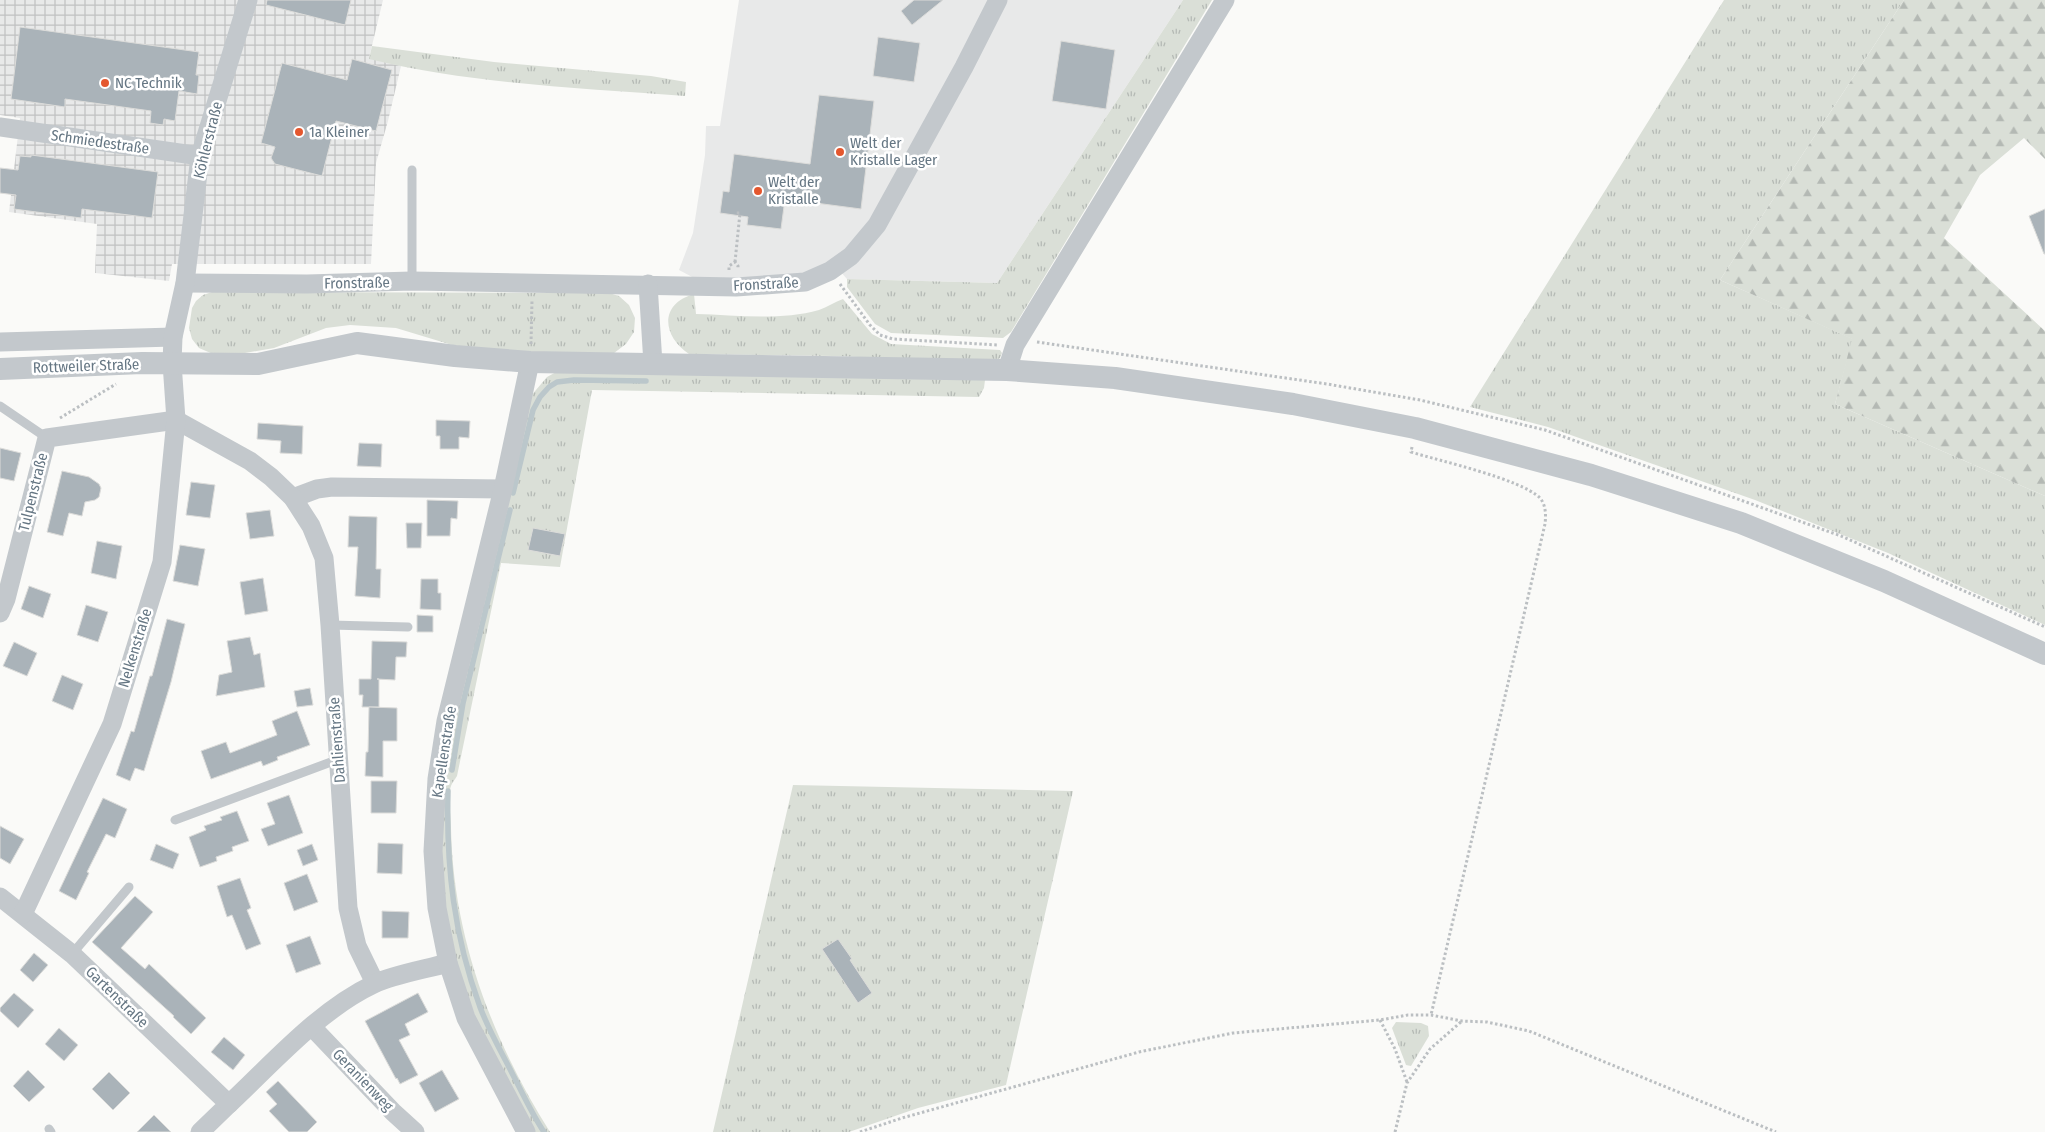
<svg xmlns="http://www.w3.org/2000/svg" width="2045" height="1132" font-family="'Fira Sans Condensed',sans-serif">
<style>
.built{fill:#e8e9e9}
.industrial{fill:url(#industrial-grid)}
.grass{fill:url(#grass-tufts)}
.forest{fill:url(#forest-firs)}
.lines{fill:none;stroke-linecap:round;stroke-linejoin:round}
.stream{stroke:#bbc7cb;stroke-width:5.5}
.building{fill:#aab3b9;stroke:#dcdcda}
.path{stroke:#bbbfc2;stroke-width:3;stroke-dasharray:2.5 2.5;stroke-linecap:butt}
.service{stroke:#c3c8cc;stroke-width:9}
.minor{stroke:#c3c8cc;stroke-width:19}
.tertiary{stroke:#c3c8cc;stroke-width:22}
.poi-dot{fill:#e4572e;stroke:#fff;stroke-width:2}
.labels{text-anchor:middle;dominant-baseline:central;stroke-width:5;stroke-linejoin:round;paint-order:stroke}
.poi-label{font-size:15px;fill:#657683;stroke:#fff;text-anchor:start}
.street-label{font-size:15px;fill:#657683;stroke:#fff}
</style>
<defs>
<pattern id="industrial-grid" width="8" height="8" patternUnits="userSpaceOnUse" patternTransform="scale(1.25)"><rect width="8" height="8" fill="#e8e9e9"/><path d="M0 4h8M4 0v8" fill="none" stroke="#c0c1c2"/></pattern>
<pattern id="grass-tufts" width="24" height="20" patternUnits="userSpaceOnUse" patternTransform="scale(1.25)"><rect width="24" height="20" fill="#dadfd7"/><path d="M3 7l-1-3M5 7V3M7 7l1-3M15 17l-1-3M17 17v-4M19 17l1-3" fill="none" stroke="#b4b9b4"/></pattern>
<pattern id="forest-firs" width="22" height="20" patternUnits="userSpaceOnUse" patternTransform="scale(1.25)"><rect width="22" height="20" fill="#dadfd7"/><path d="M5 1l3.5 6h-7zM16 11l3.5 6h-7z" fill="#b4b9b4"/></pattern>
</defs>
<rect width="100%" height="100%" fill="#fafaf8"/>
<polygon class="built" points="739,0 1183,0 997,283 847,279 831,261 805,275 696,279 679,270 693,233 705,155 706,126 720,126"/>
<polygon class="industrial" points="0,0 383,0 369,58 401,66 388,121 376,163 371,264 172,264 169,281 95,273 97,224 9,212 20,118 0,115"/>
<g class="grass">
<polygon points="1183,0 1212,0 1011,332 1003,338 891,333 875,324 847,287 847,279 997,283"/>
<polygon points="1724,0 1904,0 1720,280 1853,339 1835,404 2045,496 2045,625 1888,553 1755,500 1548,427 1470,407"/>
<path d="M372,46L494,62L651,76L686,82L685,96C579,88 473,84 369,59Z"/>
<polygon points="212,292 609,293 619,296 629,305 635,318 634,332 626,344 614,353 562,355 462,348 396,328 350,325 326,328 274,348 245,353 213,354 199,348 192,339 189,328 192,308 196,301 203,295"/>
<path d="M694,294L696,314C735,315 780,321 819,310C827,307 835,302 843,299L872,334L891,344L1000,350L1002,353L1000,358L994,362L832,356L689,354C662,336 659,304 694,294Z"/>
<path d="M558,371L985,380L984,388L979,397L592,390L560,567L501,563L457,776C455,779 452,783 451,786C448,793 451,818 451,828C453,937 492,1040 550,1132H534L480,1030L459,971L448,924L442,880V775L530,397L547,377Z"/>
<polygon points="793,785 1073,791 1006,1085 918,1108 849,1132 713,1132"/>
<polygon points="1396,1022 1421,1023 1428,1026 1429,1036 1411,1066 1406,1065 1392,1028"/>
</g>
<polygon class="forest" points="1904,0 2045,0 2045,159 2024,138 1980,175 1944,238 2045,331 2045,496 1835,404 1852,339 1720,280"/>
<g class="lines">
<g class="stream">
<polyline points="513,493 533,410 540,397 549,387 557,382 574,380 646,381"/>
<polyline points="452,770 463,703 510,510"/>
<path d="M448,791C446,867 454,936 480,1007C489,1031 502,1053 513,1075C523,1094 532,1114 544,1132"/>
</g>
</g>
<g class="building">
<polygon points="267,0 351,0 345,25 266,5"/>
<polygon points="914,0 943,0 912,25 901,11"/>
<polygon points="20,27 199,52 196,75 199,75 197,94 179,91 175,121 164,119 163,125 150,123 151,111 65,99 65,107 11,99"/>
<polygon points="878,37 920,43 914,82 873,76"/>
<polygon points="1061,41 1115,50 1106,109 1052,101"/>
<polygon points="352,59 392,70 376,131 336,121 322,176 275,164 271,158 275,147 261,143 282,63 347,80"/>
<polygon points="819,95 874,101 861,209 785,199 781,229 747,225 748,217 720,213 723,191 729,192 734,154 810,164"/>
<polygon points="31,155 158,172 152,218 82,209 81,218 14,209 16,195 0,193 0,168 18,170 20,156 31,157"/>
<polygon points="2045,209 2045,254 2044,254 2029,216"/>
<polygon points="436,420 470,421 469,438 459,437 459,449 440,449 440,436 436,436"/>
<polygon points="258,423 303,426 302,454 280,453 281,441 257,439"/>
<polygon points="359,443 382,444 381,467 357,466"/>
<polygon points="0,448 21,453 14,481 0,478"/>
<polygon points="62,471 89,477 99,484 101,488 99,497 95,500 85,502 82,516 69,513 63,536 47,532"/>
<polygon points="191,482 215,485 210,518 186,515"/>
<polygon points="427,500 458,501 457,519 451,518 450,536 427,536"/>
<polygon points="270,510 274,536 250,539 246,513"/>
<polygon points="349,516 377,517 376,569 381,569 380,598 355,596 358,547 348,547"/>
<polygon points="406,523 422,523 421,548 407,548"/>
<polygon points="533,528 565,534 560,556 528,550"/>
<polygon points="97,541 122,546 116,579 91,573"/>
<polygon points="180,545 205,549 198,586 173,581"/>
<polygon points="263,578 268,611 245,615 240,582"/>
<polygon points="421,579 438,579 438,593 441,593 441,610 420,609"/>
<polygon points="29,586 51,594 43,618 21,609"/>
<polygon points="86,605 108,612 98,642 77,635"/>
<polygon points="417,615 433,616 433,632 417,632"/>
<polygon points="167,619 185,624 171,682 144,771 135,768 130,781 116,775 131,731 134,732 150,676 152,676"/>
<polygon points="250,637 254,655 260,653 265,687 216,696 219,675 232,672 227,641"/>
<polygon points="372,641 407,642 406,657 396,657 395,680 377,679 379,679 379,707 362,707 363,695 359,695 359,679 371,679"/>
<polygon points="14,642 37,653 27,676 3,666"/>
<polygon points="62,675 83,684 73,710 52,701"/>
<polygon points="310,688 313,705 297,707 294,691"/>
<polygon points="369,707 397,708 397,741 383,741 383,777 365,776 366,752 368,752"/>
<polygon points="297,711 310,745 277,757 278,760 263,766 261,761 211,779 201,751 226,742 230,753 277,735 272,721"/>
<polygon points="371,781 397,781 396,813 371,813"/>
<polygon points="289,795 303,833 268,846 261,829 275,824 267,803"/>
<polygon points="103,798 127,809 115,838 106,834 87,872 89,873 76,900 59,891"/>
<polygon points="237,811 249,841 232,847 233,851 216,857 217,861 200,867 189,837 206,830 204,826 222,820 220,817"/>
<polygon points="0,826 24,839 10,864 0,858"/>
<polygon points="378,843 403,844 402,874 377,873"/>
<polygon points="156,844 179,854 173,869 150,860"/>
<polygon points="312,844 318,860 303,866 297,850"/>
<polygon points="307,874 318,902 294,911 284,883"/>
<polygon points="240,878 251,908 247,910 261,944 246,950 232,915 227,917 217,886"/>
<polygon points="135,896 153,912 121,948 145,969 149,964 206,1018 191,1034 173,1017 174,1016 92,942"/>
<polygon points="382,911 409,912 408,938 382,938"/>
<polygon points="310,936 321,964 296,973 286,945"/>
<polygon points="838,939 852,959 850,960 872,993 858,1003 822,949"/>
<polygon points="34,953 48,965 33,982 20,970"/>
<polygon points="14,993 34,1010 18,1028 0,1011 0,1008"/>
<polygon points="418,993 428,1012 405,1024 410,1035 399,1040 418,1075 400,1084 397,1078 396,1079 365,1021"/>
<polygon points="59,1028 78,1045 64,1061 45,1044"/>
<polygon points="224,1037 245,1055 233,1070 211,1052"/>
<polygon points="28,1070 45,1087 29,1102 13,1086"/>
<polygon points="442,1070 459,1099 435,1112 419,1083"/>
<polygon points="109,1072 130,1093 113,1110 92,1089"/>
<polygon points="278,1081 317,1122 307,1132 289,1132 269,1111 277,1104 266,1092"/>
<polygon points="154,1115 171,1132 137,1132"/>
</g>
<g class="lines">
<g class="path">
<polyline points="735,262 740,213 735,213"/>
<polyline points="729,270 729,266 735,262 738,266 738,269"/>
<polyline points="840,284 870,325 880,335 893,339 998,345"/>
<polyline points="1037,342 1327,384 1420,400 1545,430 1841,536 2045,627"/>
<polyline points="531,344 532,300"/>
<polyline points="60,418 116,384"/>
<path d="M1412,447L1411,452C1440,461 1521,479 1540,498C1546,505 1546,515 1545,524L1431,1015"/>
<polyline points="1380,1020 1395,1049 1407,1082"/>
<polyline points="860,1132 902,1118 1139,1052 1233,1033 1380,1020 1408,1015 1431,1015 1462,1021 1487,1022 1529,1031 1776,1132"/>
<polyline points="1395,1132 1407,1083 1430,1049 1462,1021"/>
</g>
<g class="service">
<polyline points="412,281 412,170"/>
<polyline points="0,406 47,438"/>
<polyline points="330,625 408,627"/>
<polyline points="175,820 339,759"/>
<polyline points="72,954 129,887"/>
<polyline points="49,1129 51,1132"/>
</g>
<g class="minor">
<polyline points="0,127 200,156"/>
<polyline points="185,283 307,284 412,281 736,287 805,282 830,271 851,256 877,225 964,67 998,0"/>
<polyline points="648,284 653,364"/>
<polyline points="0,342 173,337"/>
<polyline points="1007,370 1015,345 1225,0"/>
<polyline points="293,498 317,489 332,487 503,489"/>
<polyline points="0,613 6,599 47,438 176,420 250,461 271,477 293,498 311,526 324,558 330,625 348,908 357,946 375,983"/>
<polyline points="0,897 72,954 229,1104 200,1132"/>
<polyline points="23,914 112,724 162,562 176,420 172,363 173,337 185,283 200,156 248,0"/>
<polyline points="312,1027 393,1112 415,1132"/>
<path d="M229,1104C273,1063 319,1010 374,984C392,975 427,969 448,963"/>
<polyline points="526,1132 466,1018 448,963 437,908 433,851 437,779 446,721 503,489 530,362"/>
</g>
<polyline class="tertiary" points="0,369 142,363 258,364 357,343 455,356 530,362 1007,370 1115,378 1293,404 1415,428 1591,475 1741,523 1884,581 2045,654"/>
</g>
<g class="poi-dot">
<circle cx="105" cy="83" r="5"/>
<circle cx="299" cy="132" r="5"/>
<circle cx="840" cy="152" r="5"/>
<circle cx="758" cy="191" r="5"/>
</g>
<g class="labels">
<g class="poi-label">
<text x="115" y="83">NC Technik</text>
<text x="309" y="132">1a Kleiner</text>
<text x="850" y="143">Welt der<tspan x="850" dy="17">Kristalle Lager</tspan></text>
<text x="768" y="182">Welt der<tspan x="768" dy="17">Kristalle</tspan></text>
</g>
<g class="street-label">
<text transform="translate(208 140) rotate(-76)">Köhlerstraße</text>
<text transform="translate(100 142) rotate(8)">Schmiedestraße</text>
<text transform="translate(357 283) rotate(-1)">Fronstraße</text>
<text transform="translate(766 284) rotate(-3)">Fronstraße</text>
<text transform="translate(86 366) rotate(-2)">Rottweiler Straße</text>
<text transform="translate(33 492) rotate(-76)">Tulpenstraße</text>
<text transform="translate(135 648) rotate(-73)">Nelkenstraße</text>
<text transform="translate(337 740) rotate(-94)">Dahlienstraße</text>
<text transform="translate(444 752) rotate(-81)">Kapellenstraße</text>
<text transform="translate(117 997) rotate(44)">Gartenstraße</text>
<text transform="translate(363 1080) rotate(46)">Geranienweg</text>
</g>
</g>
</svg>
